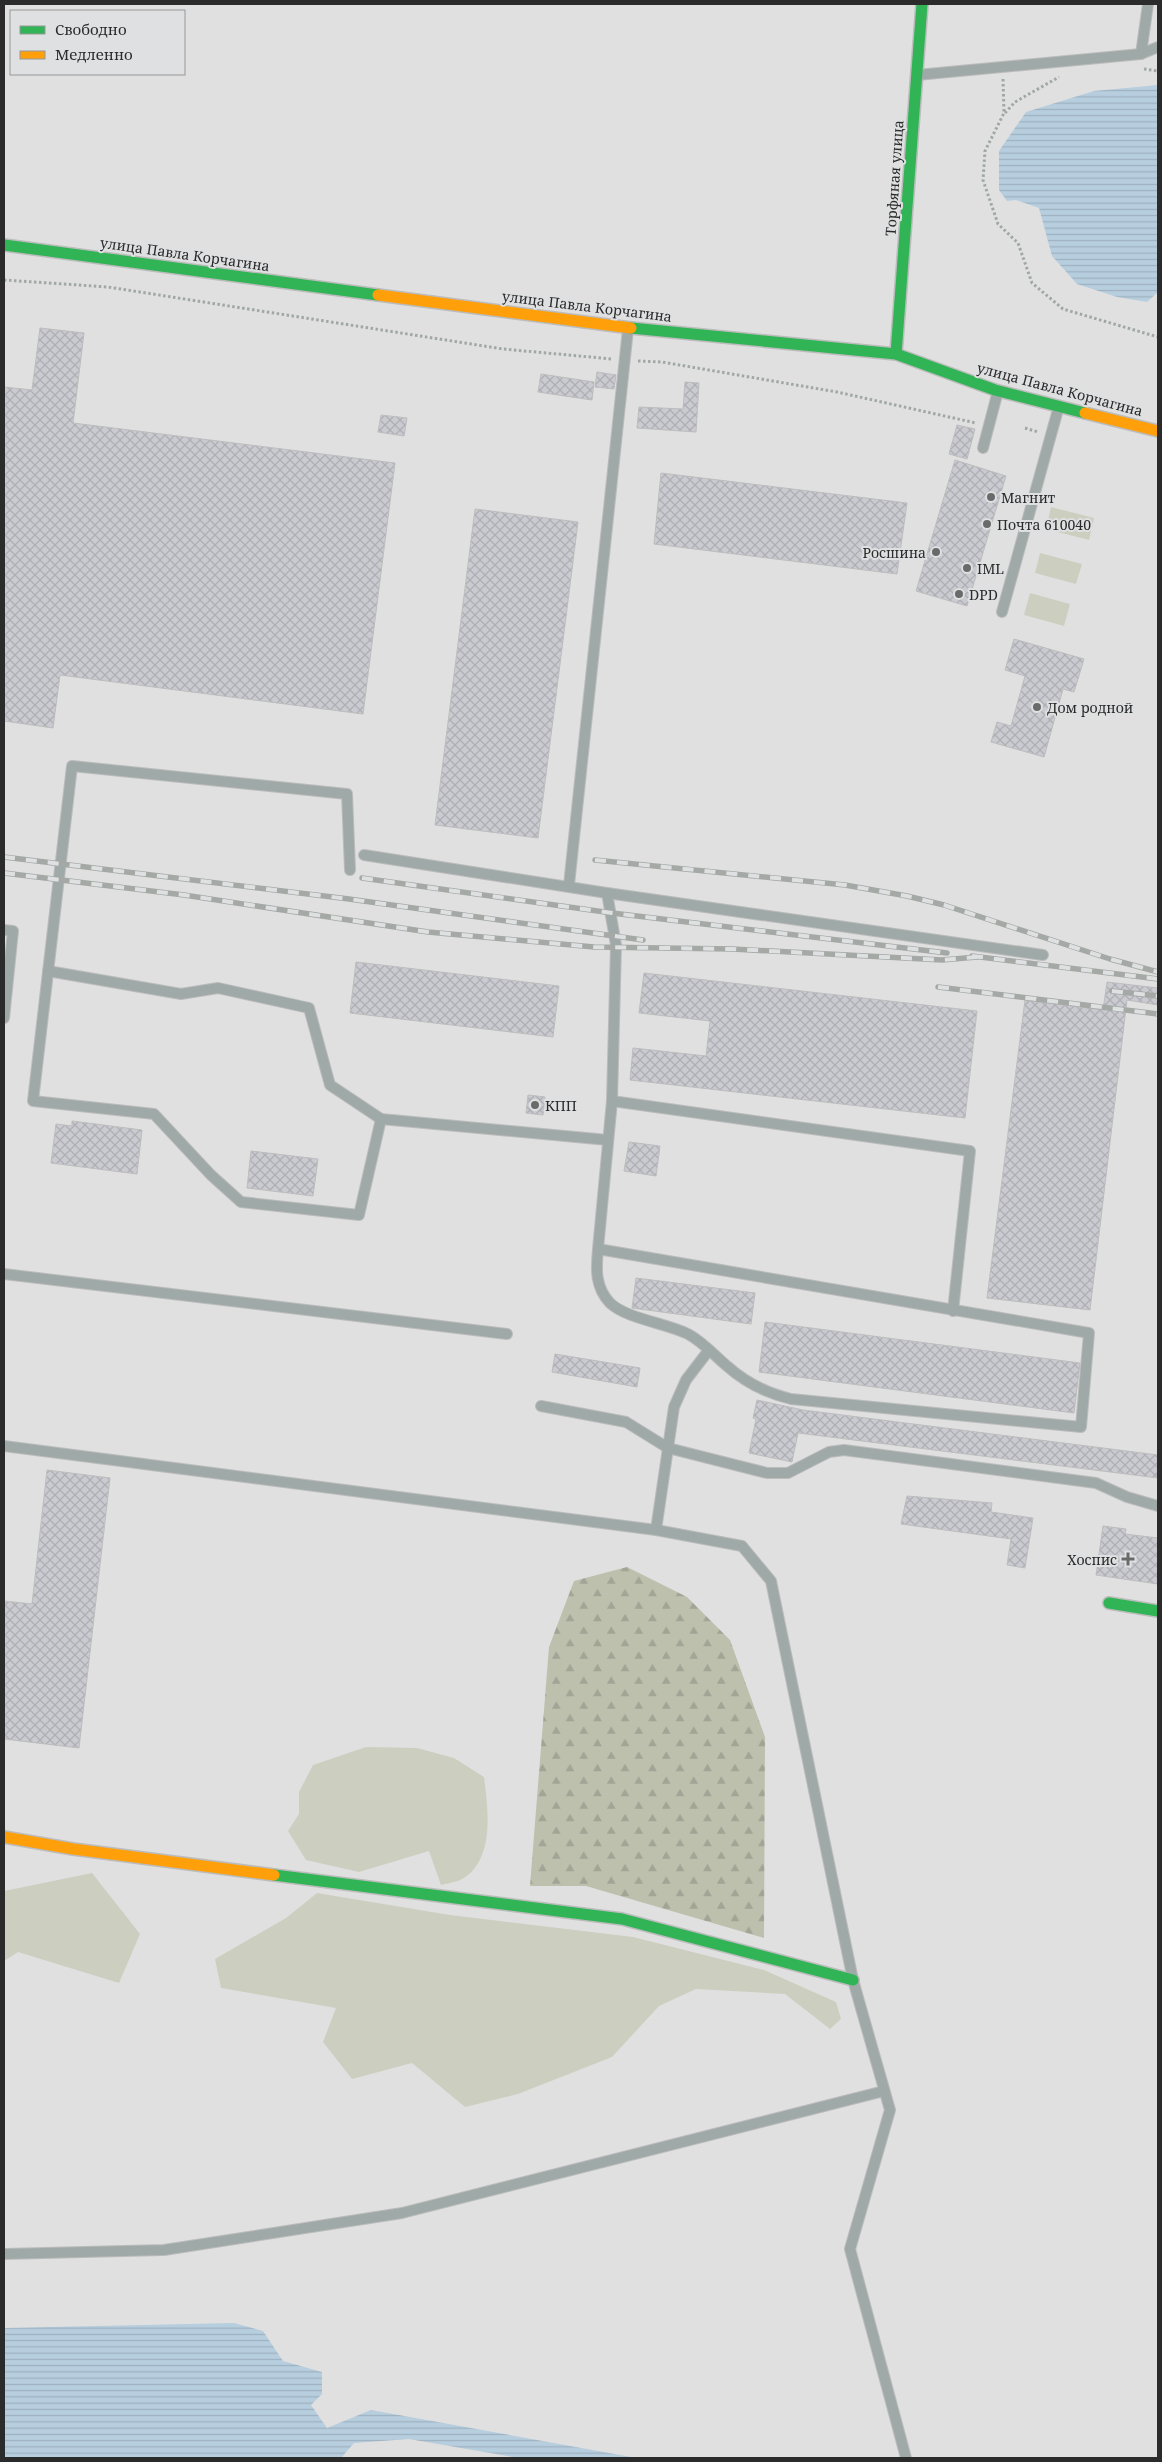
<svg xmlns="http://www.w3.org/2000/svg" width="1162" height="2462" font-family="'Noto Serif',serif">
<style>
.green{fill:#cccfc0}
.forest{fill:url(#forest-firs)}
.water{fill:url(#water-rules)}
.building{fill:url(#building-cross-hatch);stroke:#bdbdbe}
.lines{fill:none;stroke-linecap:round;stroke-linejoin:round}
.lane-casing{stroke:#bcbcbc;stroke-width:12}
.fast-casing{stroke:#bcbcbc;stroke-width:14}
.slow-casing{stroke:#bcbcbc;stroke-width:14}
.path{stroke:#a0a8a5;stroke-width:3;stroke-dasharray:2.5 2.5;stroke-linecap:butt}
.lane{stroke:#9faaa8;stroke-width:10}
.fast{stroke:#30b455;stroke-width:11}
.slow{stroke:#ff9f0a;stroke-width:11}
.rail-casing{stroke:#a4a9a6;stroke-width:5.5}
.rail{stroke:#dfe0e1;stroke-width:4;stroke-dasharray:11;stroke-linecap:butt}
.poi-dot{fill:#6a6a6a;stroke:#dfe0e1;stroke-width:2}
.labels{text-anchor:middle;dominant-baseline:central;stroke-width:4;stroke-linejoin:round;paint-order:stroke}
.street-label{font-size:14px;fill:#2b2b2b;stroke:#dfe0e1}
.poi-label{font-size:14px;fill:#2b2b2b;stroke:#dfe0e1;text-anchor:start}
</style>
<defs>
<pattern id="forest-firs" width="22" height="20" patternUnits="userSpaceOnUse" patternTransform="scale(1.25)"><rect width="22" height="20" fill="#bcc0ad"/><path d="M5 1l3.5 6h-7zM16 11l3.5 6h-7z" fill="#a2a595"/></pattern>
<pattern id="water-rules" width="6" height="5" patternUnits="userSpaceOnUse" patternTransform="scale(1.25)"><rect width="6" height="5" fill="#b7cedf"/><path d="M0 2.5h6" fill="none" stroke="#9eb1c0"/></pattern>
<pattern id="building-cross-hatch" width="8" height="8" patternUnits="userSpaceOnUse" patternTransform="scale(1.25)"><rect width="8" height="8" fill="#cacad1"/><path d="M0 0l8 8M0 8l8-8" fill="none" stroke="#aeaeb4"/></pattern>
</defs>
<rect width="100%" height="100%" fill="#e0e0e0"/>
<g class="green">
<polygon points="1051,507 1094,518 1089,540 1046,529"/>
<polygon points="1040,553 1082,564 1076,584 1035,573"/>
<polygon points="1030,593 1070,604 1064,626 1024,615"/>
<path d="M366,1747L417,1748L454,1758L484,1777C488,1809 495,1857 464,1878C458,1882 448,1883 441,1885L429,1851L359,1872L306,1860L288,1831L299,1814V1792L313,1765Z"/>
<polygon points="92,1873 140,1934 119,1983 18,1952 4,1961 4,1891"/>
<polygon points="317,1893 450,1915 633,1937 764,1970 836,2002 841,2019 830,2029 785,1994 696,1989 659,2006 612,2057 518,2094 465,2107 412,2063 352,2079 323,2042 336,2008 221,1988 215,1959 286,1918"/>
</g>
<polygon class="forest" points="627,1567 687,1597 730,1640 765,1737 764,1938 586,1886 530,1886 549,1647 574,1581"/>
<g class="water">
<polygon points="1158,85 1158,292 1147,302 1117,297 1077,284 1052,256 1039,208 1016,200 1007,201 999,190 999,151 1026,112 1094,91"/>
<polygon points="234,2323 263,2331 283,2361 322,2372 322,2394 311,2405 327,2428 371,2410 637,2458 518,2458 409,2439 354,2443 341,2458 4,2458 4,2328"/>
</g>
<g class="building">
<polygon points="40,328 84,333 73,423 395,463 363,714 60,675 53,728 4,721 4,387 32,390"/>
<polygon points="597,372 616,375 614,389 595,387"/>
<polygon points="541,374 594,382 592,400 538,392"/>
<polygon points="685,382 699,383 696,432 637,428 639,407 683,409"/>
<polygon points="381,415 407,418 404,436 378,432"/>
<polygon points="957,425 975,429 967,459 949,454"/>
<polygon points="955,460 1006,476 967,606 916,591"/>
<polygon points="661,473 907,503 897,574 654,544"/>
<polygon points="475,509 578,522 538,838 435,825"/>
<polygon points="1014,639 1084,659 1074,692 1063,689 1044,757 991,742 997,722 1011,726 1025,676 1005,670"/>
<polygon points="356,962 559,986 553,1037 350,1013"/>
<polygon points="644,973 977,1011 965,1118 630,1080 633,1048 706,1056 710,1021 639,1013"/>
<polygon points="1107,982 1158,988 1158,1005 1127,1000 1090,1310 987,1298 1025,1000 1103,1010"/>
<polygon points="528,1095 545,1097 543,1115 526,1113"/>
<polygon points="72,1121 142,1130 137,1174 51,1163 56,1124 72,1126"/>
<polygon points="629,1142 660,1146 656,1176 624,1171"/>
<polygon points="251,1151 318,1159 313,1196 247,1188"/>
<polygon points="636,1278 755,1293 751,1324 632,1308"/>
<polygon points="765,1322 1080,1363 1074,1413 759,1372"/>
<polygon points="555,1354 640,1368 637,1387 552,1372"/>
<polygon points="757,1400 803,1410 1158,1455 1158,1478 798,1433 792,1462 749,1453 756,1419 753,1418"/>
<polygon points="47,1470 110,1478 79,1748 4,1739 4,1601 32,1604"/>
<polygon points="907,1496 992,1503 991,1512 1033,1518 1025,1568 1007,1565 1011,1539 901,1524"/>
<polygon points="1103,1526 1126,1529 1125,1534 1158,1538 1158,1584 1096,1575"/>
</g>
<g class="lines">
<g class="lane-casing">
<g id="lane">
<polyline points="1141,54 1148,4"/>
<polyline points="917,75 1141,54 1158,47"/>
<polyline points="983,448 998,391"/>
<polyline points="1002,612 1059,406"/>
<polyline points="364,855 607,893 1043,955"/>
<polyline points="350,870 347,794 72,766 33,1101 154,1114 211,1175 241,1202 359,1215 381,1119 608,1140"/>
<polyline points="569,885 628,329"/>
<polyline points="4,930 13,931 4,1018"/>
<polyline points="48,971 181,994 218,988 309,1008 330,1085 381,1119"/>
<polyline points="612,1101 970,1151 953,1311"/>
<path d="M598,1249C596,1269 595,1287 610,1303C627,1319 666,1323 688,1334C703,1342 714,1355 727,1366C746,1383 766,1393 791,1399L1081,1427L1089,1333L598,1249L612,1101L616,945L607,893"/>
<polyline points="4,1274 507,1334"/>
<polyline points="541,1406 626,1422 668,1448 767,1473 788,1473 829,1452 844,1450 1096,1483 1127,1497 1158,1506"/>
<polyline points="4,1446 656,1530 742,1546 771,1581 853,1980 890,2110 850,2249 906,2458"/>
<polyline points="656,1530 674,1407 686,1380 709,1350"/>
<polyline points="4,2254 164,2250 402,2213 884,2091"/>
</g>
</g>
<g class="fast-casing">
<g id="fast">
<polyline points="4,245 378,295"/>
<polyline points="631,328 896,354 995,390 1085,413"/>
<polyline points="896,354 922,4"/>
<polyline points="1109,1603 1158,1611"/>
<polyline points="274,1875 622,1919 853,1980"/>
</g>
</g>
<g class="slow-casing">
<g id="slow">
<polyline points="378,295 631,328"/>
<polyline points="1085,413 1158,431"/>
<polyline points="4,1837 73,1849 274,1875"/>
</g>
</g>
<g class="path">
<polyline points="1144,69 1158,71"/>
<polyline points="1003,79 1004,113 985,151 983,180 998,224 1018,243 1032,283 1063,309 1158,337"/>
<polyline points="1005,113 1015,102 1059,77"/>
<polyline points="4,280 108,287 503,349 612,359"/>
<polyline points="638,361 662,362 837,392 976,423"/>
<polyline points="1025,428 1038,432"/>
</g>
<use href="#lane" class="lane"/>
<use href="#fast" class="fast"/>
<use href="#slow" class="slow"/>
<g class="rail-casing">
<g id="rail">
<polyline points="4,857 349,899 643,940"/>
<polyline points="595,860 845,885 907,896 944,905 1110,959 1158,972"/>
<polyline points="4,873 184,895 428,932 594,947 732,949 942,960 977,957"/>
<polyline points="362,878 612,913 947,953"/>
<polyline points="972,956 1158,979"/>
<polyline points="938,987 1158,1014"/>
<polyline points="1112,991 1158,996"/>
</g>
</g>
<use href="#rail" class="rail"/>
</g>
<g class="poi-dot">
<circle cx="991" cy="497" r="5"/>
<circle cx="987" cy="524" r="5"/>
<circle cx="936" cy="552" r="5"/>
<circle cx="967" cy="568" r="5"/>
<circle cx="959" cy="594" r="5"/>
<circle cx="1037" cy="707" r="5"/>
<circle cx="535" cy="1105" r="5"/>
<path d="M1125.5 1551.5h5v5h5v5h-5v5h-5v-5h-5v-5h5z"/>
</g>
<g class="labels">
<g class="street-label">
<text transform="translate(894 178) rotate(-86)">Торфяная улица</text>
<text transform="translate(185 254) rotate(8)">улица Павла Корчагина</text>
<text transform="translate(587 306) rotate(7)">улица Павла Корчагина</text>
<text transform="translate(1060 389) rotate(15)">улица Павла Корчагина</text>
</g>
<g class="poi-label">
<text x="1001" y="497">Магнит</text>
<text x="997" y="524">Почта 610040</text>
<text x="926" y="552" text-anchor="end">Росшина</text>
<text x="977" y="568">IML</text>
<text x="969" y="594">DPD</text>
<text x="1047" y="707">Дом родной</text>
<text x="545" y="1105">КПП</text>
<text x="1117" y="1559" text-anchor="end">Хоспис</text>
</g>
</g>
<rect width="1162" height="2462" fill="none" stroke="#2b2b2b" stroke-width="10"/>
<rect x="10" y="10" width="175" height="65" fill="#dfe0e1" stroke="#979898"/>
<rect x="20" y="26" width="25" height="8" fill="#30b455" stroke="#979898"/>
<text x="55" y="35" font-size="15" fill="#2b2b2b">Свободно</text>
<rect x="20" y="51" width="25" height="8" fill="#ff9f0a" stroke="#979898"/>
<text x="55" y="60" font-size="15" fill="#2b2b2b">Медленно</text>
</svg>
